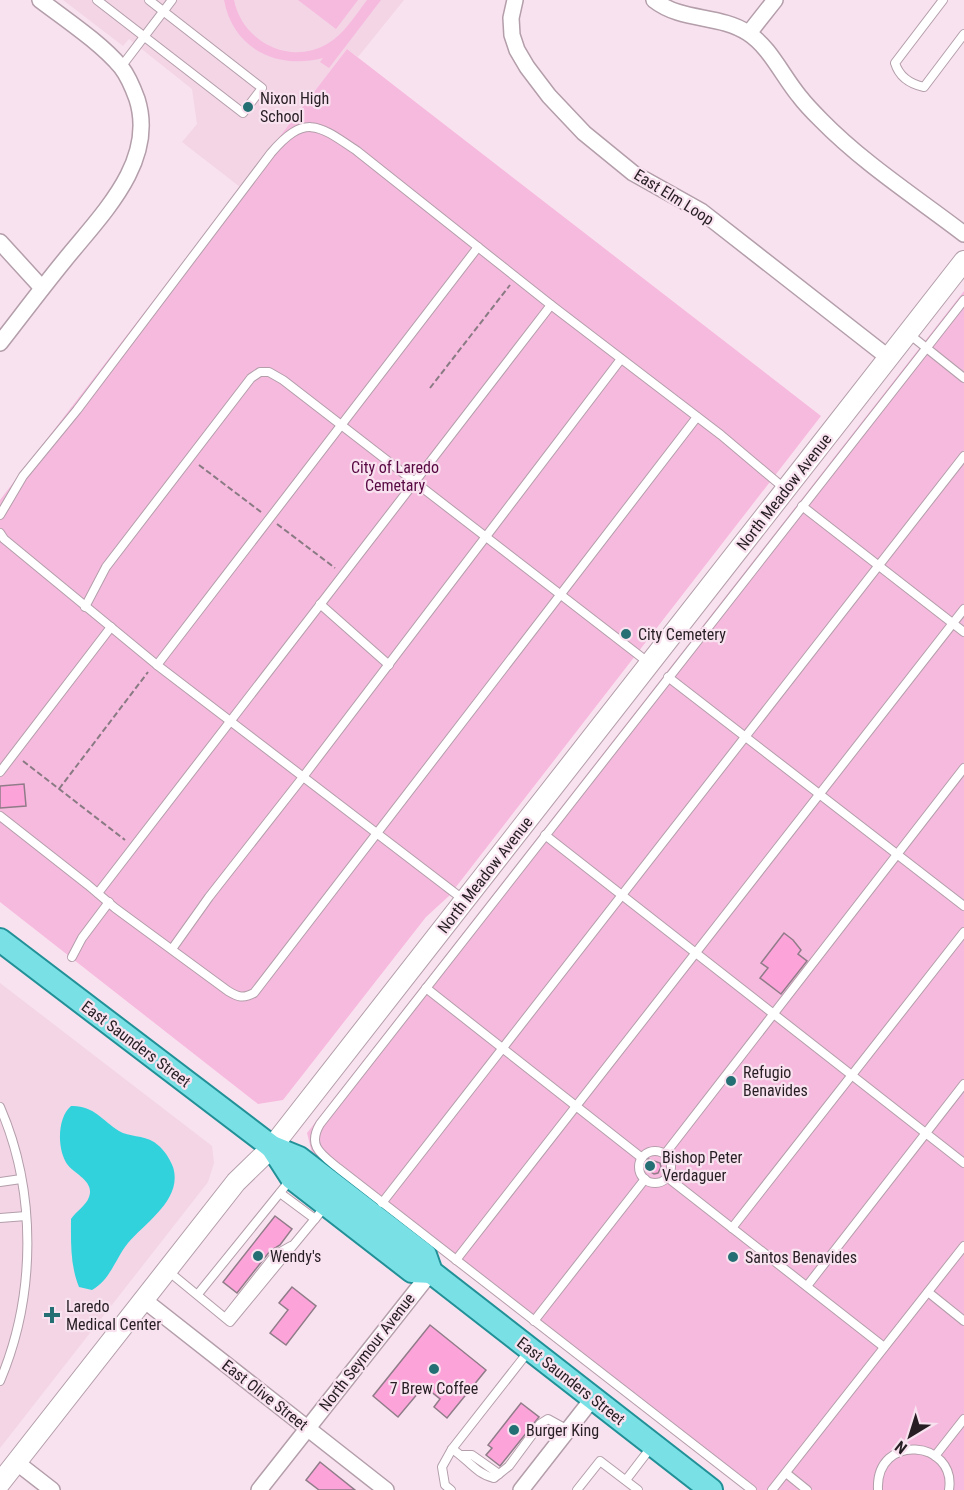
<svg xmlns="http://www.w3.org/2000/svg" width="964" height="1490" font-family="'Roboto Condensed',sans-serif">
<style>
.built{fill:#f3d5e6}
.green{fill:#f6bade}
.water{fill:#31d2dc}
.building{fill:#fca3da;stroke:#907c88;stroke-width:1.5}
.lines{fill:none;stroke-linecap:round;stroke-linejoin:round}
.lane-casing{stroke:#b39eaa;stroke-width:10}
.street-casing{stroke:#b39eaa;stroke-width:18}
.secondary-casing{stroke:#b39eaa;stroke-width:22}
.primary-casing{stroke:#219097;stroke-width:26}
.path{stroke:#897a83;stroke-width:2;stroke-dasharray:6 3;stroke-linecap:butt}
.lane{stroke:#fff;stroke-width:8}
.street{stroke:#fff;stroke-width:15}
.secondary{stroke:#fff;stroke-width:20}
.primary{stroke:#79e1e6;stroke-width:22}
.poi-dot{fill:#246f74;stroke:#f9e2ef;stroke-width:2}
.labels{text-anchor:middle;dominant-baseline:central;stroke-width:4.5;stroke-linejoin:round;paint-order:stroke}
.poi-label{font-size:16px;fill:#261e23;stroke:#f9e2ef;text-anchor:start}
.street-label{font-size:16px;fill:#261e23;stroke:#f9e2ef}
.park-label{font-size:16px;fill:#580943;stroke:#f9e2ef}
</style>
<rect width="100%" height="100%" fill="#f9e2ef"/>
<g class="built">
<polygon points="63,0 404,0 358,57 347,49 240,187 182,142 197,124 192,89 129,39 123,46"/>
<polygon points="0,983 212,1146 214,1163 208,1182 0,1448"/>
</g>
<g class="green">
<path d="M224,0H234C242,41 289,66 327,44C344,34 355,16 367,0H381L329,68L320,62L323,58C277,70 233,49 224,0Z"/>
<polygon points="298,0 358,0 336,29"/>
<polygon points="347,49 821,416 449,896 426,917 283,1100 258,1104 0,902 0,500"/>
<polygon points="964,291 964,1490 745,1490 312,1153 307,1133"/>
</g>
<path class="water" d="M71,1106C93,1105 102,1120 119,1131C129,1137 143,1135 154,1142C163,1148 169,1157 173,1167C183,1199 146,1222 128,1243C115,1259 111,1279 92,1290L79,1287C70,1265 71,1242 71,1219C76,1211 86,1206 89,1197C95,1181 74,1174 67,1164C57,1149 57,1118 71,1106Z"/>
<g class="building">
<polygon points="24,784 26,806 0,808 0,786"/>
<polygon points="784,933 793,940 801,950 798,954 807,961 781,994 760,978 768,968 761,963"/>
<polygon points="648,1159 660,1163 661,1167 658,1173 654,1174 648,1170 646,1163"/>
<polygon points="275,1216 292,1229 280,1245 270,1251 237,1293 223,1282"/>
<polygon points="292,1287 316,1306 286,1345 270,1333 288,1310 279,1303"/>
<polygon points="430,1325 486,1370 447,1418 434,1407 440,1399 424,1386 398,1417 373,1396"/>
<polygon points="521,1403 539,1417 500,1466 486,1455 492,1448 488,1445"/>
<polygon points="320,1462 355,1490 319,1490 306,1480"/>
</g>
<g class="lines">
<g class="lane-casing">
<g id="lane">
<polyline points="97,0 243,113 262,88 149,0"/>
<path d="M943,0L895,63C899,76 910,84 924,87L964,34"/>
<polyline points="121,67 172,0"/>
<polyline points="909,334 964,378"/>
<polyline points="802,506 964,632"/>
<path d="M0,515L23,476L77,410L271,153C305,113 319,125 357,151L551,305L721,435L784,488"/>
<polyline points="0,533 4,539 157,665 464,900"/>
<polyline points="320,604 389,665"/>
<polyline points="85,607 106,567 251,378 260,372 269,372 283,380 649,663"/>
<polyline points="157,665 478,247"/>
<polyline points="668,677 964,906"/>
<polyline points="0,772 111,627"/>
<path d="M0,816L88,885L115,908L228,991C238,997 243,999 254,993L697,417"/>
<polyline points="545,835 964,1163"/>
<polyline points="98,893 551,305"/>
<polyline points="172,949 209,897 303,777 621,359"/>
<polyline points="72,957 82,938 109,902"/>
<polyline points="426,988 642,1158"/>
<path d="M0,1107C37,1192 36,1296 0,1381"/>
<circle cx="655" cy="1167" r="16"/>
<polyline points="665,1154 964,768"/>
<polyline points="667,1177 884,1347"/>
<polyline points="0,1182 21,1179"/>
<polyline points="280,1193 315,1219"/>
<polyline points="382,1203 964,456"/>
<polyline points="0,1218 26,1216"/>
<polyline points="732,1228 964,932"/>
<polyline points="456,1260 964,609"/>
<polyline points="168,1271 230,1322 324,1208"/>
<polyline points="807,1286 964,1084"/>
<polyline points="928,1292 964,1321"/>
<polyline points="198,1294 291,1179"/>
<polyline points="226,1317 275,1255 291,1246"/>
<polyline points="534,1321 645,1179"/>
<path d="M452,1449C468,1459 476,1474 494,1478L509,1466L540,1424L548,1419L568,1430"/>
<polyline points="463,1455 472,1455 499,1474"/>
<polyline points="935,1456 964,1419"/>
<polyline points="786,1473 807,1490"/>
<polyline points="626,1480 652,1446"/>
<polyline points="451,1490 445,1485 442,1467 452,1449 528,1352"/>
<polyline points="577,1490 600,1461 638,1490"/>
<path d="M752,1490L338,1168C321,1154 307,1146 320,1124L964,300"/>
<polyline points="772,1490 964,1246"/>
<path d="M878,1490C875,1432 957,1440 949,1490"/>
</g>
</g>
<g class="street-casing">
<g id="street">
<polyline points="515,0 511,18 512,35 517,50 527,67 549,96 584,133 633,173 701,211 889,358"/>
<path d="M654,0C682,22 719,14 748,33C770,47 783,77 800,97C806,105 814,113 821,120C863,163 917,198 964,234"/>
<polyline points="749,33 775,0"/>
<polyline points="0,242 42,288"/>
<path d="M0,343C21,316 42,288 64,261C101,215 157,162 137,99C133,88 128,76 121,67C101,43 65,19 40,0"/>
<polyline points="144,1300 386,1490"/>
<polyline points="16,1462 52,1490"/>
<polyline points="259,1490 431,1272"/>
<polyline points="521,1490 593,1398"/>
</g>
</g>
<g class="secondary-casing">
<polyline id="secondary" points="0,1483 236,1182 272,1147 964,261"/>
</g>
<g class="primary-casing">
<g id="primary">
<polyline points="0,940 272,1147 299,1158 425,1255 431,1272 711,1490"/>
<polyline points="272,1147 292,1178 412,1271 431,1272"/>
</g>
</g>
<g class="path">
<polyline points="430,388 510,285"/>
<polyline points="199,465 261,512"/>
<polyline points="277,524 335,568"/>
<polyline points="23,761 125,840"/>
<polyline points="59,789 148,672"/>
</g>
<use href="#lane" class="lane"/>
<use href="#street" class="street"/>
<use href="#secondary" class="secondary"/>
<use href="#primary" class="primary"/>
</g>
<g class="poi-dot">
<circle cx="248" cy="107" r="6"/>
<circle cx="626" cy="634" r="6"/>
<circle cx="731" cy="1081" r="6"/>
<circle cx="650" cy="1166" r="6"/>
<circle cx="258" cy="1256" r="6"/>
<circle cx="733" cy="1257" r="6"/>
<path d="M49 1306h6v6h6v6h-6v6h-6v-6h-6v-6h6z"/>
<circle cx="434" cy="1369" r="6"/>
<circle cx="514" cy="1430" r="6"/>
</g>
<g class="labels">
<g class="poi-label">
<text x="260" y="98">Nixon High<tspan x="260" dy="18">School</tspan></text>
<text x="638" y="634">City Cemetery</text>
<text x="743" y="1072">Refugio<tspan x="743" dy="18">Benavides</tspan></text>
<text x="662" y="1157">Bishop Peter<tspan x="662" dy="18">Verdaguer</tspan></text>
<text x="270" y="1256">Wendy's</text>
<text x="745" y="1257">Santos Benavides</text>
<text x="66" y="1306">Laredo<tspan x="66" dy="18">Medical Center</tspan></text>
<text x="434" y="1388" text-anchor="middle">7 Brew Coffee</text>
<text x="526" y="1430">Burger King</text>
</g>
<g class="street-label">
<text transform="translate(674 197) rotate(32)">East Elm Loop</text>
<text transform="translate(784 492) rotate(-52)">North Meadow Avenue</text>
<text transform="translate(485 875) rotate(-52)">North Meadow Avenue</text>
<text transform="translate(136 1044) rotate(37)">East Saunders Street</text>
<text transform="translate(367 1352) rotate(-52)">North Seymour Avenue</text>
<text transform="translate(571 1381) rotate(38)">East Saunders Street</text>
<text transform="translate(265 1395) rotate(38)">East Olive Street</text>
</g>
<g class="park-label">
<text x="395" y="467">City of Laredo<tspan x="395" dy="18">Cemetary</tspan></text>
</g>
</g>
<g transform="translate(910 1436) rotate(218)" stroke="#f9e2ef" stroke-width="4.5" paint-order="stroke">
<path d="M0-4.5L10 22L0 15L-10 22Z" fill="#261e23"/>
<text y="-9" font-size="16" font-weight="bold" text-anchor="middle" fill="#261e23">N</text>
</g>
</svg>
